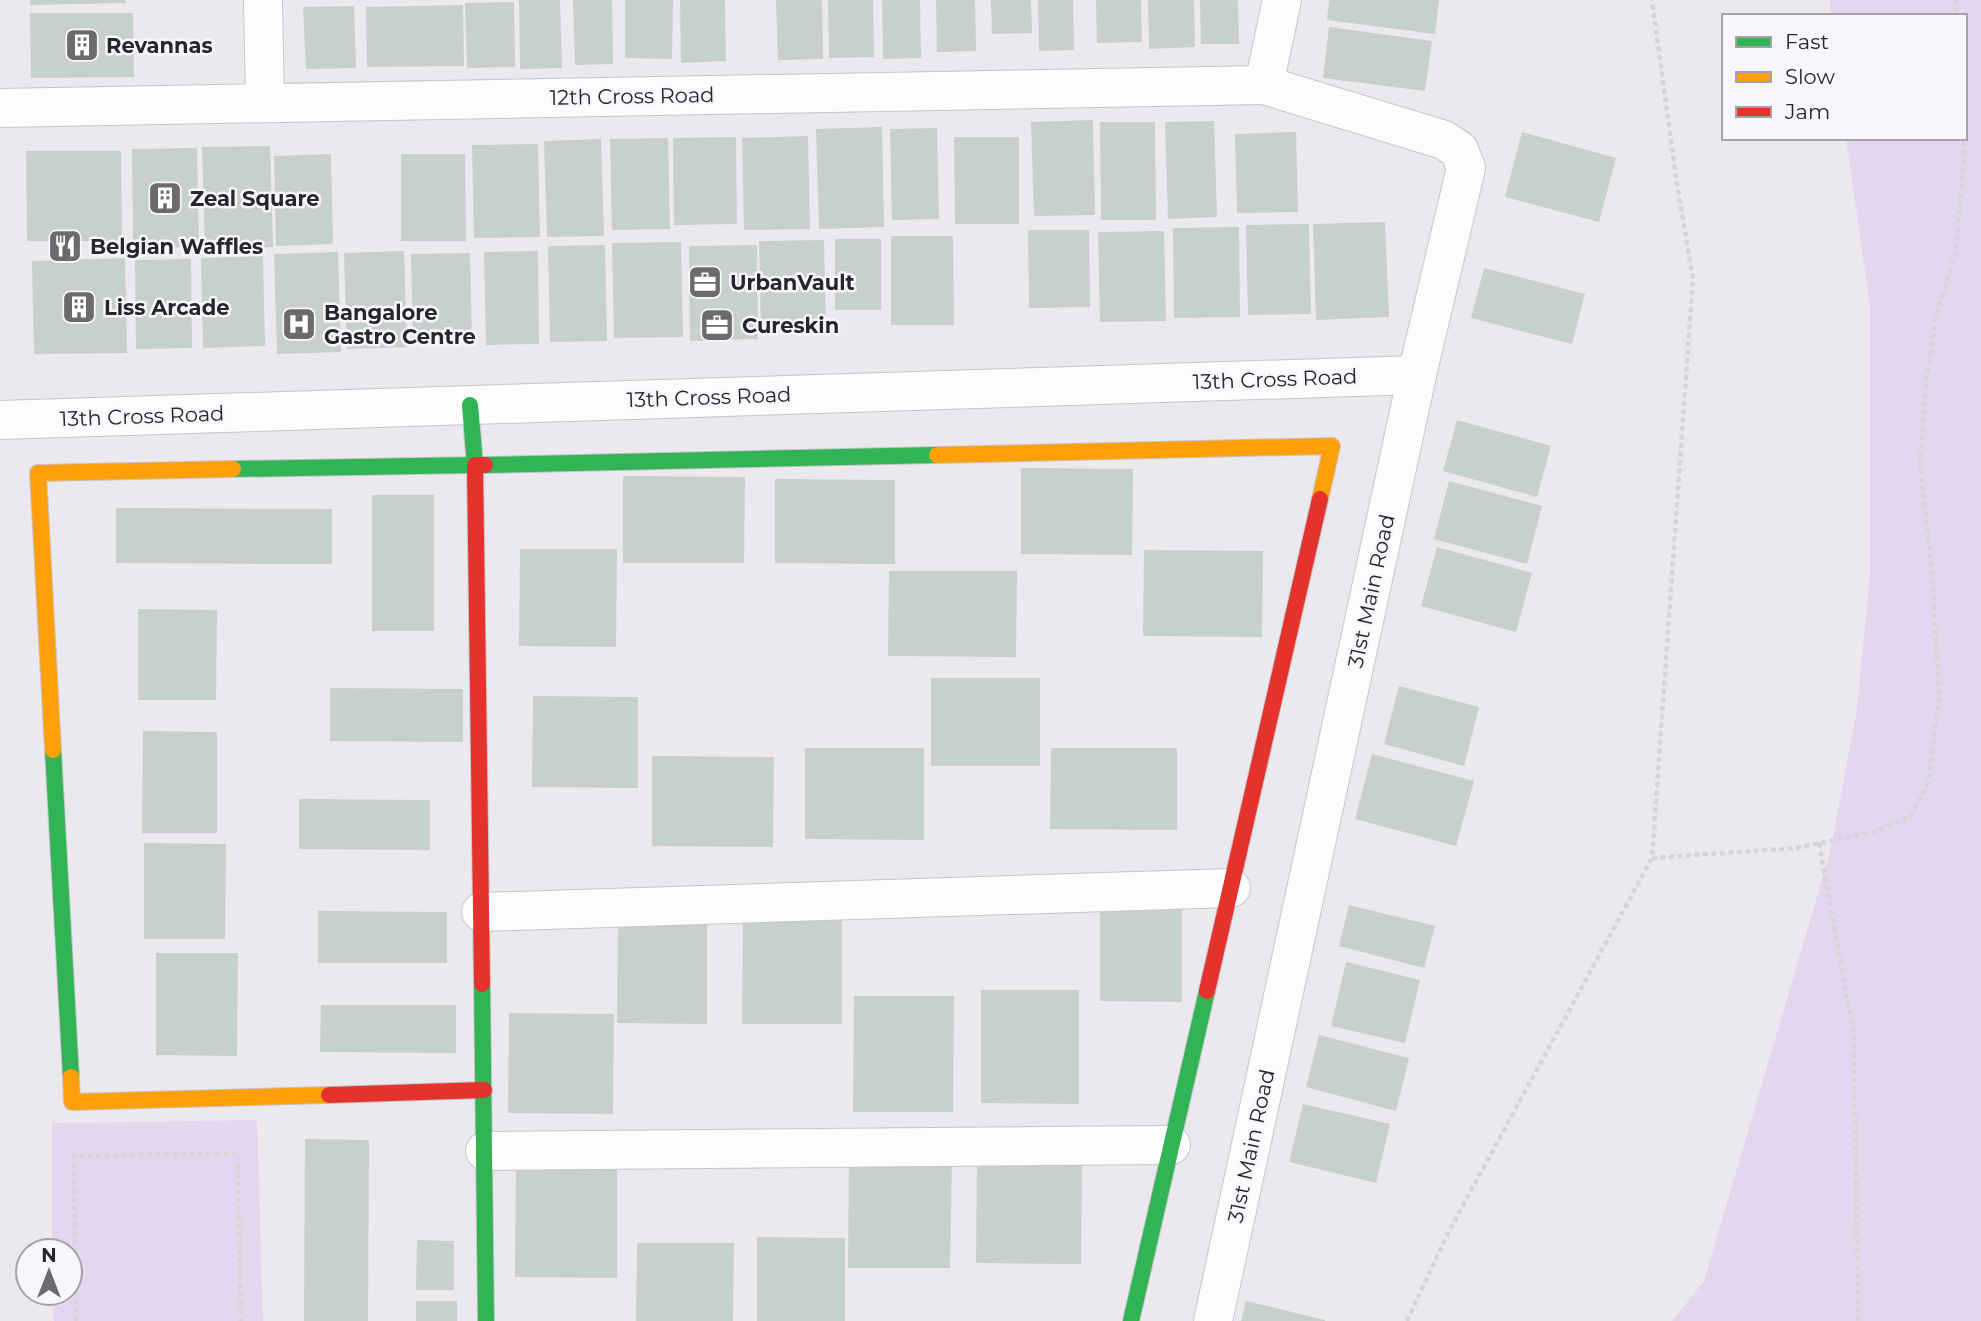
<svg xmlns="http://www.w3.org/2000/svg" width="1981" height="1321" font-family="Montserrat,sans-serif">
<style>
.green{fill:#e3d7f0}
.building{fill:#c8d0cb}
.lines{fill:none;stroke-linecap:round;stroke-linejoin:round}
.street-casing{stroke:#c6c5c9;stroke-width:40}
.fast-casing{stroke:#c6c5c9;stroke-width:18}
.slow-casing{stroke:#c6c5c9;stroke-width:18}
.jam-casing{stroke:#c6c5c9;stroke-width:18}
.path{stroke:#d7d5d7;stroke-width:4.5;stroke-dasharray:5 3.5;stroke-linecap:butt}
.street{stroke:#fcfcfc;stroke-width:38}
.fast{stroke:#30b455;stroke-width:16}
.slow{stroke:#ff9f0a;stroke-width:16}
.jam{stroke:#e5322d;stroke-width:16}
.labels{text-anchor:middle;dominant-baseline:central;stroke-width:5;stroke-linejoin:round;paint-order:stroke}
.poi-label{font-size:21px;font-weight:bold;fill:#272628;stroke:#f9f5fc;text-anchor:start}
.street-label{font-size:21px;fill:#272628;stroke:#f9f5fc}
</style>
<rect width="100%" height="100%" fill="#ebe9ee"/>
<g class="green">
<polygon points="1830,0 1981,0 1981,1321 1672,1321 1704,1281 1830,853 1857,709 1870,577 1870,307 1846,138 1965,138 1965,16 1830,16"/>
<polygon points="257,1120 263,1321 54,1321 53,1293 70,1293 70,1251 52,1251 52,1123"/>
</g>
<g class="building">
<polygon points="30,0 126,0 126,3 30,5"/>
<polygon points="519,0 560,0 562,68 520,69"/>
<polygon points="573,0 612,0 613,64 575,65"/>
<polygon points="625,0 673,0 672,59 625,58"/>
<polygon points="680,0 725,0 726,61 681,63"/>
<polygon points="776,0 822,0 823,59 778,60"/>
<polygon points="828,0 873,0 874,57 829,58"/>
<polygon points="882,0 920,0 921,58 883,59"/>
<polygon points="936,0 975,0 976,51 937,52"/>
<polygon points="991,0 1031,0 1032,33 992,34"/>
<polygon points="1038,0 1073,0 1074,50 1039,51"/>
<polygon points="1096,0 1141,0 1142,42 1097,43"/>
<polygon points="1148,0 1194,0 1195,47 1149,49"/>
<polygon points="1200,0 1238,0 1239,44 1201,44"/>
<polygon points="1329,0 1439,0 1435,34 1327,20"/>
<polygon points="514,2 515,67 467,68 465,3"/>
<polygon points="463,5 464,66 367,67 366,7"/>
<polygon points="354,6 356,68 306,69 303,7"/>
<polygon points="30,13 133,13 134,77 31,78"/>
<polygon points="1329,27 1432,41 1425,91 1323,78"/>
<polygon points="1093,120 1095,215 1034,216 1031,122"/>
<polygon points="1214,121 1217,217 1168,219 1165,122"/>
<polygon points="1100,122 1155,122 1156,220 1101,220"/>
<polygon points="882,127 884,227 819,229 816,129"/>
<polygon points="937,128 939,219 892,220 890,129"/>
<polygon points="1296,132 1298,212 1237,213 1235,134"/>
<polygon points="1522,132 1616,158 1599,222 1505,197"/>
<polygon points="808,136 810,229 744,230 742,138"/>
<polygon points="736,137 737,224 674,225 673,138"/>
<polygon points="954,137 1019,137 1019,224 955,224"/>
<polygon points="668,138 670,229 612,230 610,139"/>
<polygon points="601,139 604,236 547,237 544,141"/>
<polygon points="538,144 540,237 474,238 472,145"/>
<polygon points="270,146 273,247 205,249 202,147"/>
<polygon points="197,148 199,247 133,248 132,149"/>
<polygon points="26,151 121,151 122,241 27,241"/>
<polygon points="331,154 333,244 276,246 274,156"/>
<polygon points="401,154 465,154 466,241 401,241"/>
<polygon points="1385,222 1389,317 1316,320 1313,224"/>
<polygon points="1309,224 1311,314 1248,315 1246,225"/>
<polygon points="1239,227 1240,317 1174,318 1173,228"/>
<polygon points="1028,230 1089,230 1090,307 1029,308"/>
<polygon points="1164,231 1166,321 1100,322 1098,232"/>
<polygon points="891,236 953,236 954,325 891,325"/>
<rect x="835" y="239" width="46" height="71"/>
<polygon points="824,240 826,331 761,332 759,241"/>
<polygon points="681,242 683,337 614,338 612,243"/>
<polygon points="605,245 607,341 550,342 548,246"/>
<polygon points="757,245 758,339 690,341 689,246"/>
<polygon points="404,251 407,347 347,349 344,253"/>
<polygon points="538,251 539,344 486,345 484,252"/>
<polygon points="338,252 341,352 277,354 274,254"/>
<polygon points="470,253 472,341 413,342 411,254"/>
<polygon points="263,256 265,346 203,348 201,258"/>
<polygon points="125,258 127,353 34,354 32,261"/>
<polygon points="191,259 192,348 136,349 135,260"/>
<polygon points="1484,268 1585,294 1572,344 1471,318"/>
<polygon points="1457,420 1551,446 1537,497 1443,471"/>
<polygon points="1021,468 1133,469 1132,555 1021,554"/>
<polygon points="623,476 745,477 744,563 623,563"/>
<polygon points="775,479 895,480 895,564 775,563"/>
<polygon points="1449,481 1542,506 1527,564 1434,539"/>
<rect x="372" y="495" width="62" height="136"/>
<polygon points="116,508 332,509 332,564 116,563"/>
<polygon points="1437,547 1532,573 1516,632 1421,606"/>
<polygon points="520,549 617,549 616,647 519,646"/>
<polygon points="1144,550 1263,551 1262,637 1143,636"/>
<polygon points="889,571 1017,571 1016,657 888,656"/>
<polygon points="138,609 217,610 216,700 138,700"/>
<rect x="931" y="678" width="109" height="88"/>
<polygon points="1399,686 1479,707 1464,766 1384,744"/>
<polygon points="330,688 463,689 463,742 330,741"/>
<polygon points="533,696 638,697 638,788 532,787"/>
<polygon points="143,731 217,732 217,833 142,833"/>
<polygon points="805,748 924,748 924,840 805,839"/>
<polygon points="1051,748 1177,748 1177,830 1050,829"/>
<polygon points="1372,754 1474,781 1456,846 1355,819"/>
<polygon points="652,756 774,757 773,847 652,846"/>
<polygon points="299,799 430,800 430,850 299,849"/>
<polygon points="144,843 226,844 225,939 144,939"/>
<polygon points="1100,905 1182,906 1182,1002 1100,1001"/>
<polygon points="1349,905 1435,926 1424,968 1339,946"/>
<polygon points="318,911 447,912 447,963 318,963"/>
<polygon points="743,919 842,919 842,1024 742,1024"/>
<polygon points="618,923 707,924 707,1024 617,1023"/>
<polygon points="156,953 238,953 237,1056 156,1055"/>
<polygon points="1346,962 1420,980 1405,1043 1331,1026"/>
<polygon points="981,990 1079,990 1079,1104 981,1103"/>
<polygon points="854,996 954,996 953,1112 853,1112"/>
<polygon points="321,1005 456,1005 456,1053 320,1052"/>
<polygon points="509,1013 614,1014 613,1114 508,1113"/>
<polygon points="1319,1035 1409,1058 1396,1111 1306,1087"/>
<polygon points="1303,1104 1390,1124 1376,1183 1289,1162"/>
<polygon points="305,1139 369,1140 368,1321 304,1321"/>
<polygon points="849,1158 952,1159 950,1268 848,1268"/>
<polygon points="977,1163 1082,1165 1081,1264 976,1263"/>
<polygon points="516,1166 617,1166 617,1278 515,1277"/>
<polygon points="757,1237 845,1238 845,1321 757,1321"/>
<polygon points="417,1240 454,1241 454,1290 416,1290"/>
<polygon points="637,1243 734,1243 733,1321 636,1321"/>
<rect x="416" y="1301" width="41" height="20"/>
<polygon points="1246,1301 1325,1320 1325,1321 1241,1321"/>
</g>
<g class="lines">
<g class="street-casing">
<g id="street">
<polyline points="263,0 265,103"/>
<polyline points="0,108 1264,85"/>
<polyline points="0,420 1417,375"/>
<polyline points="481,912 1231,888"/>
<polyline points="485,1151 1171,1145"/>
<polyline points="1213,1321 1417,375 1466,168 1459,150 1444,140 1264,85 1282,0"/>
</g>
</g>
<g class="fast-casing">
<g id="fast">
<polyline points="485,465 937,455"/>
<polyline points="233,469 475,465 470,405"/>
<polyline points="53,750 71,1077"/>
<polyline points="482,984 486,1321"/>
<polyline points="1131,1321 1207,991"/>
</g>
</g>
<g class="slow-casing">
<g id="slow">
<polyline points="937,455 1332,446 1320,499"/>
<polyline points="53,750 38,473 233,469"/>
<polyline points="71,1077 72,1102 329,1095"/>
</g>
</g>
<g class="jam-casing">
<g id="jam">
<polyline points="482,984 475,465 485,465"/>
<polyline points="1207,991 1320,499"/>
<polyline points="329,1095 484,1090"/>
</g>
</g>
<g class="path">
<polyline points="1956,0 1957,16"/>
<polyline points="1819,843 1854,1036 1858,1321"/>
<polyline points="1652,858 1796,848 1877,831 1911,816 1928,784 1939,698 1932,571 1920,465 1926,383 1936,315 1956,252 1964,159 1963,138"/>
<polyline points="76,1321 74,1156 238,1153 241,1321"/>
<polyline points="1407,1321 1449,1231 1652,858 1693,278 1676,178 1652,0"/>
</g>
<use href="#street" class="street"/>
<use href="#fast" class="fast"/>
<use href="#slow" class="slow"/>
<use href="#jam" class="jam"/>
</g>
<defs>
<g id="building-square" transform="scale(1.75)"><rect x="-9" y="-9" width="18" height="18" rx="4" fill="#6c6a6d" stroke="#f9f5fc"/><path d="M-4-6H4V6H1V3H-1V6H-4ZM-2.5-4.3h1.7v1.8h-1.7ZM.8-4.3h1.7v1.8H.8ZM-2.5-1h1.7V.8h-1.7ZM.8-1h1.7V.8H.8Z" fill="#fff"/></g>
<g id="restaurant-square" transform="scale(1.75)"><rect x="-9" y="-9" width="18" height="18" rx="4" fill="#6c6a6d" stroke="#f9f5fc"/><path d="M-5-6h1v4h1v-4h1v4h1v-4h1v5L-1.5 .5V6h-2V.5L-5-1ZM5-6V6H3V1.5H1.5Q1.5-4 5-6Z" fill="#fff"/></g>
<g id="office-square" transform="scale(1.75)"><rect x="-9" y="-9" width="18" height="18" rx="4" fill="#6c6a6d" stroke="#f9f5fc"/><path d="M-6-3h4V-5.5h4V-3h4V5H-6ZM-1-4.5V-3h2v-1.5ZM-6 0V1H6V0Z" fill="#fff"/></g>
<g id="hospital-square" transform="scale(1.75)"><rect x="-9" y="-9" width="18" height="18" rx="4" fill="#6c6a6d" stroke="#f9f5fc"/><path d="M-5-5h3v3.5h4V-5h3V5h-3V1.5h-4V5h-3Z" fill="#fff"/></g>
</defs>
<g fill-rule="evenodd">
<use href="#building-square" x="82" y="45"/>
<use href="#building-square" x="165" y="198"/>
<use href="#restaurant-square" x="65" y="246"/>
<use href="#office-square" x="705" y="282"/>
<use href="#building-square" x="79" y="307"/>
<use href="#hospital-square" x="299" y="324"/>
<use href="#office-square" x="717" y="325"/>
</g>
<g class="labels">
<g class="poi-label">
<text x="106" y="45">Revannas</text>
<text x="190" y="198">Zeal Square</text>
<text x="90" y="246">Belgian Waffles</text>
<text x="730" y="282">UrbanVault</text>
<text x="104" y="307">Liss Arcade</text>
<text x="324" y="312">Bangalore<tspan x="324" dy="24">Gastro Centre</tspan></text>
<text x="742" y="325">Cureskin</text>
</g>
<g class="street-label">
<text transform="translate(632 96) rotate(-1)">12th Cross Road</text>
<text transform="translate(1275 379) rotate(-2)">13th Cross Road</text>
<text transform="translate(709 397) rotate(-2)">13th Cross Road</text>
<text transform="translate(142 416) rotate(-2)">13th Cross Road</text>
<text transform="translate(1371 591) rotate(-78)">31st Main Road</text>
<text transform="translate(1251 1146) rotate(-78)">31st Main Road</text>
</g>
</g>
<rect x="1722" y="14" width="245" height="126" fill="#f9f5fc" stroke="#a5a2a7" stroke-width="2"/>
<rect x="1736" y="37" width="35" height="10" fill="#30b455" stroke="#a5a2a7" stroke-width="2"/>
<text x="1785" y="49" font-size="21" fill="#272628">Fast</text>
<rect x="1736" y="72" width="35" height="10" fill="#ff9f0a" stroke="#a5a2a7" stroke-width="2"/>
<text x="1785" y="84" font-size="21" fill="#272628">Slow</text>
<rect x="1736" y="107" width="35" height="10" fill="#e5322d" stroke="#a5a2a7" stroke-width="2"/>
<text x="1785" y="119" font-size="21" fill="#272628">Jam</text>
<g transform="translate(49 1272)"><circle r="33" fill="#f9f5fc" stroke="#a5a2a7" stroke-width="2"/>
<path d="M0-5L12 26L0 18L-12 26Z" fill="#6c6a6d"/>
<text y="-10" font-size="19" font-weight="bold" text-anchor="middle" fill="#272628">N</text>
</g>
</svg>
